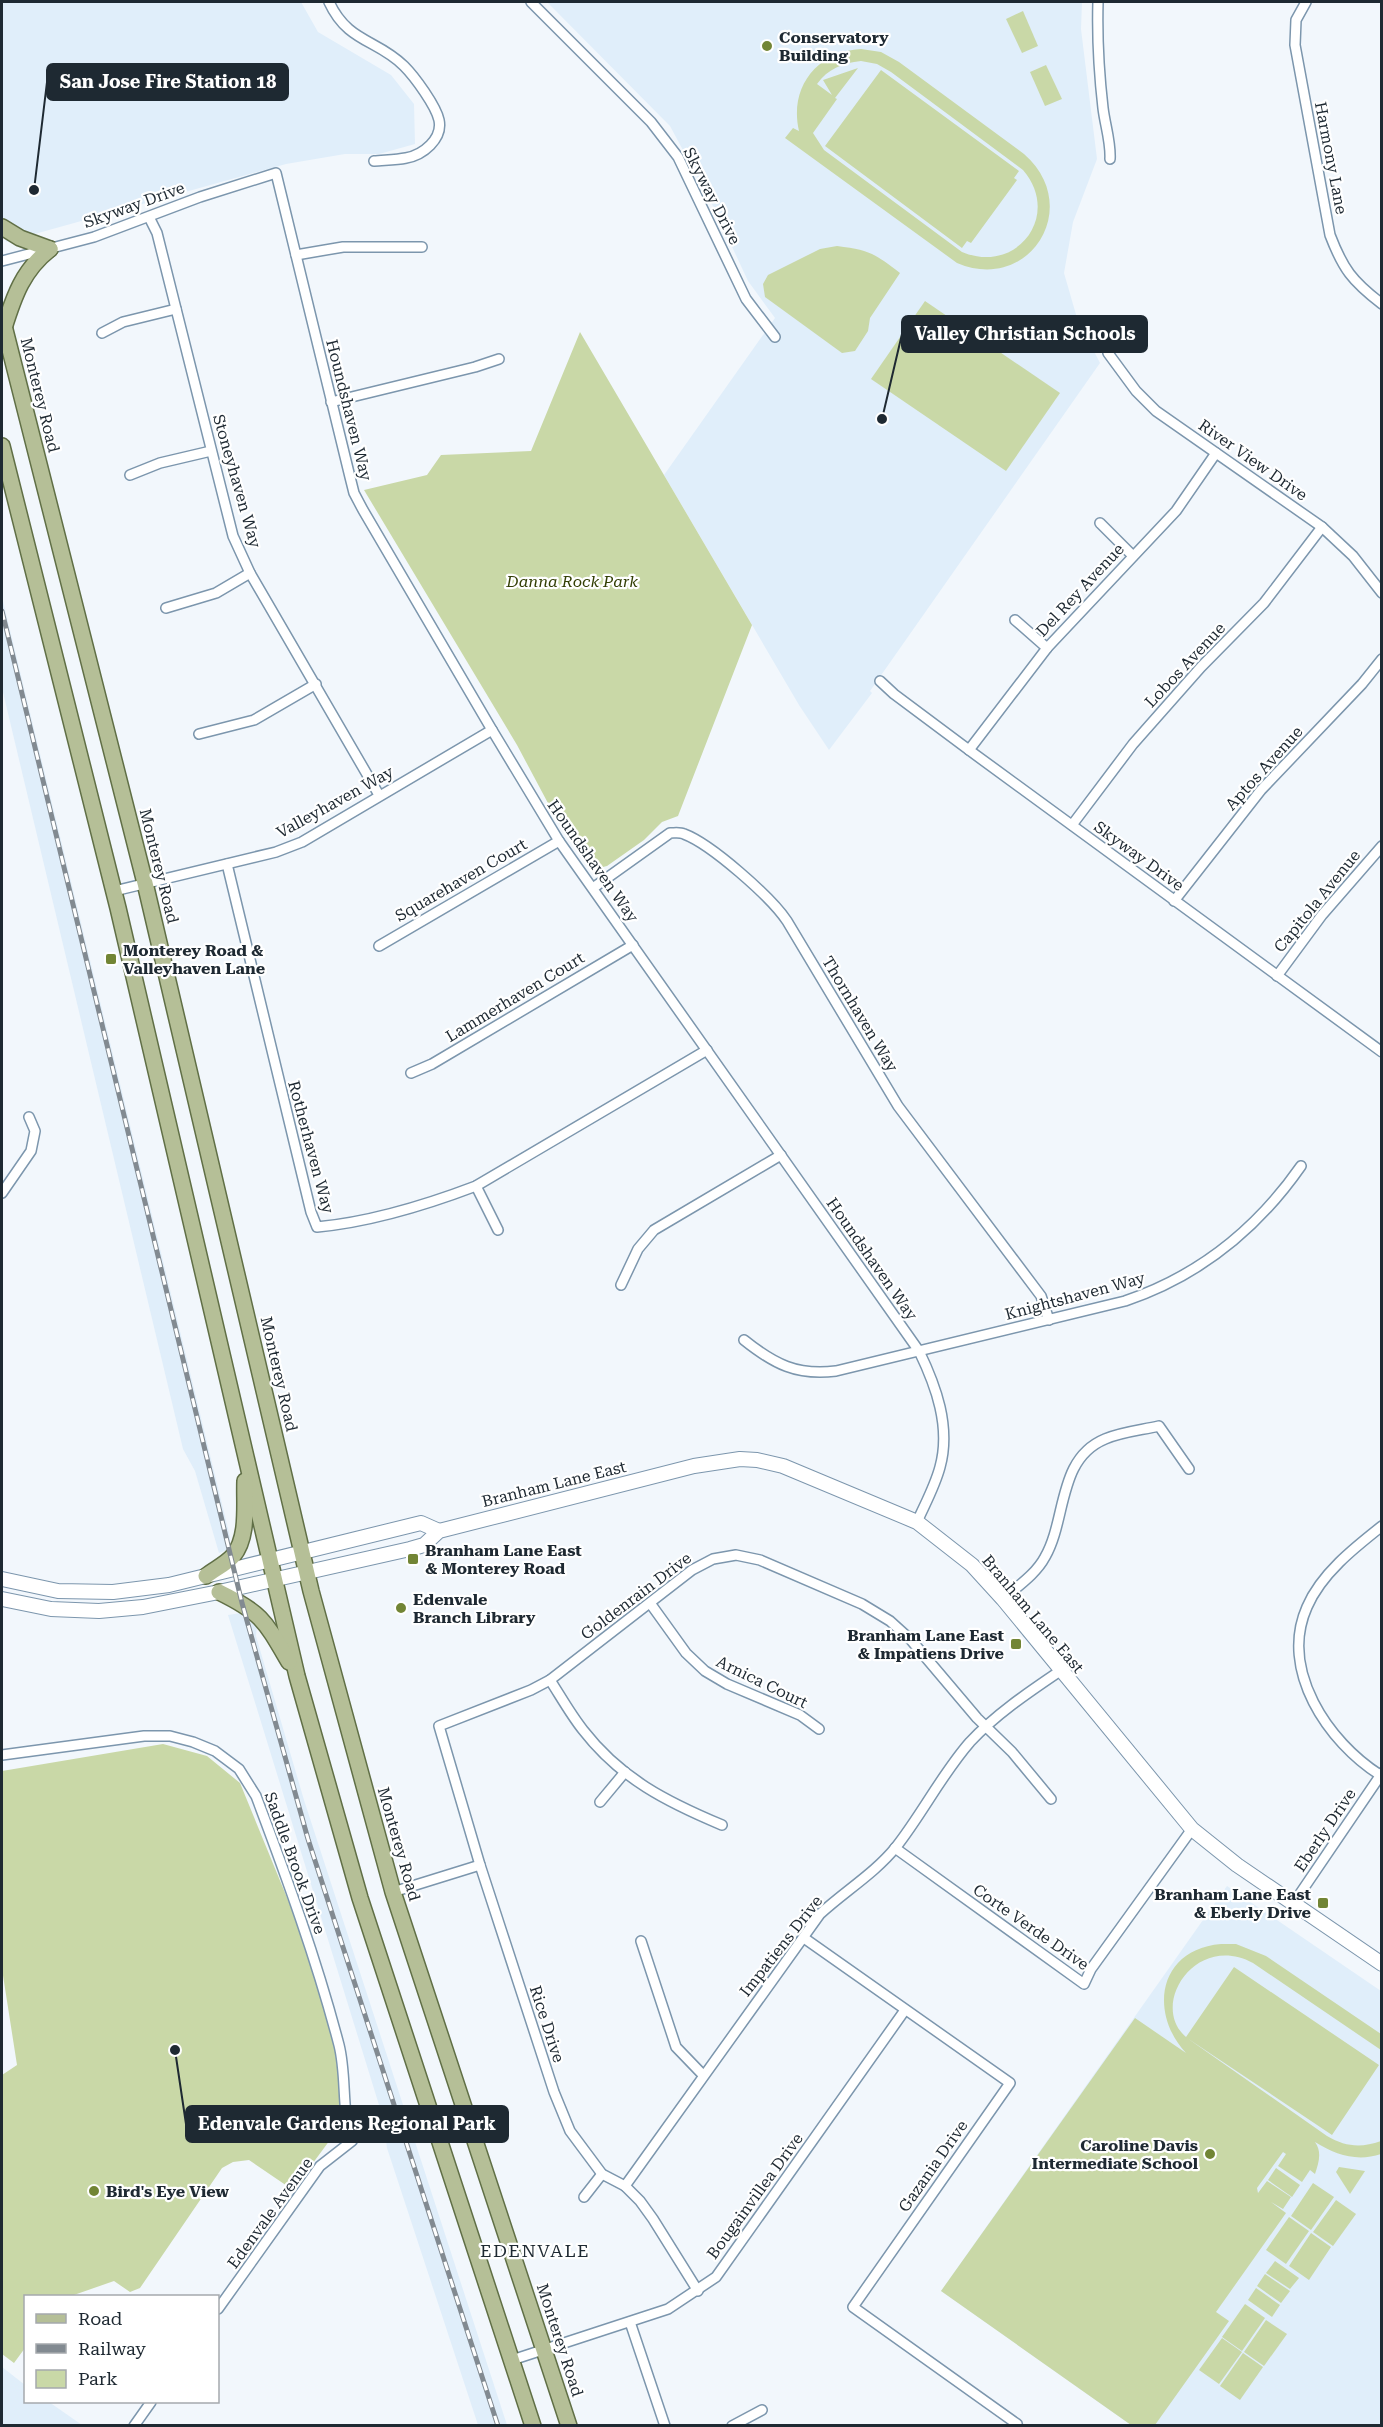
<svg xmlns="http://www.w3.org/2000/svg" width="1383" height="2427" font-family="'Roboto Serif',serif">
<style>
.built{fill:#e0eefa}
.green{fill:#c9d8a7;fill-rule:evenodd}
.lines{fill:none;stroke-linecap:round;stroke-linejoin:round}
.street-casing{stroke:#7c96ad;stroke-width:12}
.secondary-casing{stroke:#7c96ad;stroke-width:16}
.primary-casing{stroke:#606f46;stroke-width:18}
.street{stroke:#fff;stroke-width:9}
.secondary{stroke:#fff;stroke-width:14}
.primary{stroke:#b5bf97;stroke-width:15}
.rail-casing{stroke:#828a91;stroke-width:5}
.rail{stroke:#fff;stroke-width:3;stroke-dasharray:9;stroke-linecap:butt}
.poi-dot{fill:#728535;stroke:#fff;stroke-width:2}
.labels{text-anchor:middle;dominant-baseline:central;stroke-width:4.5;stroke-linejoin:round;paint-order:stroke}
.poi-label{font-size:16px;font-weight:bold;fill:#1e2932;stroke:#fff;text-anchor:start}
.street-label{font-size:16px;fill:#1e2932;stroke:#fff}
.park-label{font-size:16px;font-style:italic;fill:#323e04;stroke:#fff}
.neighbourhood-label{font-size:18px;letter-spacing:1.5px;fill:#1e2932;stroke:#fff}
.leader{fill:none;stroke:#1e2932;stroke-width:2}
.callout-dot{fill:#1e2932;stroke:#fff;stroke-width:2}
.callout{fill:#1e2932;stroke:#1e2932;stroke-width:2}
.callout-label{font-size:18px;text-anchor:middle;font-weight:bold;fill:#fff}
</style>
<rect width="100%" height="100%" fill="#f2f7fc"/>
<g class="built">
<polygon points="2,2 301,2 318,32 391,75 414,104 415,144 379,154 345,154 286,164 6,242 2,225"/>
<polygon points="547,2 1082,2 1081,29 1097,159 1073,222 1064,273 1077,318 1100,363 870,691 872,693 829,750 799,705 664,475 775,318 748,281 714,208 670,126"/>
<polygon points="2,597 230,1537 230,1549 219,1553 195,1471 183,1449 2,688"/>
<polygon points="241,1613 244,1620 249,1619 257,1626 256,1636 304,1800 507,2425 478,2425 387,2148 383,2118 228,1615"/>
<polygon points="1227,1886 1381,1991 1381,2425 1131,2425 941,2291"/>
<polygon points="2,2367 25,2385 26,2402 49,2402 82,2425 2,2425"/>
</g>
<g class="green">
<polygon points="1023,11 1038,46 1022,53 1006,19"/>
<path d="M861,49L881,52L899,62L1024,154C1084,206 1030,294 957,263L785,138L793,128L799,131C789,88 816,52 861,49ZM861,61L877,64L891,72L1023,170C1062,215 1017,275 962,252L824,150L813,133L837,99L835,98L858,68L823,80L832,95L817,84C828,69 842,63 861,61Z"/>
<polygon points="1046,65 1062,99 1045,106 1030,72"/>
<polygon points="881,70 1019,171 1014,178 1017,180 971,243 967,241 962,248 825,146"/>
<path d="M837,246C869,250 874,253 900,273L870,318L868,331L855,351L842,353L765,297L763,284L768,275L820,249Z"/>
<polygon points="925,301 1060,393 1006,471 871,379"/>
<polygon points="580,332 752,625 678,816 662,822 644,840 607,866 599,868 589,864 557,820 517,745 364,490 427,475 441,455 531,451"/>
<polygon points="163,1744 207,1756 240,1783 306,1944 333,2035 344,2121 293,2190 249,2160 233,2162 222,2168 140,2288 130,2292 114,2281 71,2296 26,2296 25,2348 14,2363 2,2354 2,2075 17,2065 2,1969 2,1771"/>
<path d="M1221,1944H1236L1266,1956L1381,2034V2050L1253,1963C1195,1932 1149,2006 1186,2037L1234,1967L1379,2065L1332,2135L1187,2038L1327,2136C1346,2147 1361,2148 1381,2141V2154C1357,2162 1336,2155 1315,2142C1322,2152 1319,2162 1315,2174L1310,2170L1302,2182L1278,2166L1286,2154L1283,2152L1257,2188L1258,2193L1267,2181L1291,2197L1283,2209L1271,2202L1286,2213L1216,2312L1229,2321L1155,2425H1131L941,2291L1135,2018L1186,2053C1148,2012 1159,1949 1221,1944Z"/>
<polygon points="1339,2167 1365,2171 1350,2194 1336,2172"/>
<polygon points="1276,2168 1300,2185 1292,2197 1268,2180"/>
<polygon points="1313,2183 1334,2197 1311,2230 1291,2216"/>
<polygon points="1336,2200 1356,2214 1333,2246 1313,2232"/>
<polygon points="1289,2217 1309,2231 1286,2264 1266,2250"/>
<polygon points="1311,2233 1331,2247 1309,2280 1289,2266"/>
<polygon points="1275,2261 1299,2278 1290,2289 1266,2273"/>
<polygon points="1265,2274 1290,2291 1281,2303 1257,2286"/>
<polygon points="1256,2288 1280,2305 1272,2317 1248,2300"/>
<polygon points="1245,2304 1265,2318 1242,2351 1222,2337"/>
<polygon points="1266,2320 1287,2334 1264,2366 1244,2352"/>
<polygon points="1222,2338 1242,2352 1219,2384 1199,2370"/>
<polygon points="1243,2353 1263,2367 1240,2400 1220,2386"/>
</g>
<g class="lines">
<g class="street-casing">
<g id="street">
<path d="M329,2C348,43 377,39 404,66C415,77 436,106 439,120C443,139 423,155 406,158C396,160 384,160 374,161"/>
<polyline points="531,2 651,122 678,157 746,299 775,337"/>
<path d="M1098,2C1097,37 1099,73 1103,108C1105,125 1111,142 1110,159"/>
<path d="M1306,2L1296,20L1295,45L1330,235C1343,269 1352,281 1382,304"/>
<polyline points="149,217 157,233 233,536 250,573 379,795"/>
<polyline points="296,255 343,247 422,247"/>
<path d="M2,261L94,237L200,197L276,173L350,477L354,493L363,510L492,730L559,841L919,1351C936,1386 951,1427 940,1467C935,1486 925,1504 917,1522"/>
<polyline points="102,333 123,322 176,309"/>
<polyline points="1108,353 1136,391 1156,411 1322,527 1353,556 1382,593"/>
<polyline points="331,402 475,367 499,359"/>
<polyline points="130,475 160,463 211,451"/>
<polyline points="1100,523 1133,556"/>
<polyline points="166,608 216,593 250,573"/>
<polyline points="1015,620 1047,648"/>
<polyline points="880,681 894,694 969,750 1382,1052"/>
<polyline points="199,734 254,720 316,684"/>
<polyline points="969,750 1047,648 1176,511 1216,453"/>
<polyline points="1072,825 1133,744 1201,667 1264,603 1322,527"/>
<path d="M227,864L311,1212L317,1227C371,1222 426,1205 476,1186L707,1050"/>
<path d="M593,888L670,833C675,833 680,832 684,834C711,844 771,897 787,921L898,1106L1041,1296L1049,1320"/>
<polyline points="114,891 276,852 302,842 492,730"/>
<polyline points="1174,901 1261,790 1362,684 1382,659"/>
<polyline points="379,946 559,841"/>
<polyline points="1277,976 1322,915 1382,846"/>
<polyline points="411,1073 432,1064 633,945"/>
<polyline points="476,1186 498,1230"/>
<polyline points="2,1193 31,1151 35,1131 29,1117"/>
<polyline points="621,1285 638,1249 654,1230 781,1155"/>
<path d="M744,1340C774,1364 797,1376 836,1371L1125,1301C1199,1276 1257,1229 1301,1166"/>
<path d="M1003,1599C1018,1586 1036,1574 1045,1557C1067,1519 1057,1459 1105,1439C1121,1432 1142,1430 1159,1426L1189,1469"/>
<polyline points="650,1603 686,1653 705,1671 727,1684 800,1715 819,1729"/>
<path d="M550,1680C561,1697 571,1715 583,1730C621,1779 667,1802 722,1825"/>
<path d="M2,1755L144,1736H170L193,1742L215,1751L239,1769L256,1796C287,1878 317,1961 339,2045C347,2077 341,2111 352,2141L320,2166L218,2309"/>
<path d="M1380,1775C1328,1742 1279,1670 1307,1607C1321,1574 1354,1548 1382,1526"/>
<polyline points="600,1802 625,1772"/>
<polyline points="895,1848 1084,1984 1091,1969 1192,1829"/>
<polyline points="393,1892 480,1865"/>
<polyline points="1293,1904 1382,1773"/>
<polyline points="804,1938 1010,2083 853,2307 1017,2424 1016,2426"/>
<polyline points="641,1941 676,2047 703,2075"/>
<path d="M625,2186L820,1914C845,1891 875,1873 896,1847C922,1814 942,1774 970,1742C996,1714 1029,1692 1060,1671"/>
<polyline points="584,2197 602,2174"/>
<polyline points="698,2291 653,2219 640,2201 625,2186 602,2174 570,2131 554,2092 480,1865 439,1726 531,1690 550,1680 692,1570 713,1559 736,1555 760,1560 862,1604 890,1621 911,1640 977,1718 1012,1752 1051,1799"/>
<polyline points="630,2322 665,2426"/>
<polyline points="512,2360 668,2309 716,2277 905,2010"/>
<polyline points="134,2426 151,2402"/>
<polyline points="732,2426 762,2410"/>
</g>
</g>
<g class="secondary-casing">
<g id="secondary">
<polyline points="2,1579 58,1591 113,1592 169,1585 421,1523 439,1531"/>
<polyline points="2,1599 51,1609 99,1611 143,1607 219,1592 410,1549 424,1545 439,1531 694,1466 740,1459 757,1460 783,1466 917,1522 972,1565 1003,1599 1192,1829 1237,1865 1382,1964"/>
</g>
</g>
<g class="primary-casing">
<g id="primary">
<polyline points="2,227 20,238 50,249"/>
<polyline points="2,318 145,883 311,1591 393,1892 569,2426"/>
<path d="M4,328C14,296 23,270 50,249"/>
<polyline points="2,446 118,908 297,1676 360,1898 533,2426"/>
<path d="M206,1576C215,1569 226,1564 233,1556C249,1537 244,1504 245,1481"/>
<path d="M219,1592C262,1613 265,1621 289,1662"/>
</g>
</g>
<use href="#street" class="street"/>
<use href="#secondary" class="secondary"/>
<use href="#primary" class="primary"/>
<g class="rail-casing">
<polyline id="rail" points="2,611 242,1603 308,1839 498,2426"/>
</g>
<use href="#rail" class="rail"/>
</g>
<g class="poi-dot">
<circle cx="767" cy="46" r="6"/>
<rect x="105" y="953" width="12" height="12" rx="3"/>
<rect x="407" y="1553" width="12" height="12" rx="3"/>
<circle cx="401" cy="1608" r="6"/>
<rect x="1010" y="1638" width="12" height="12" rx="3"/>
<rect x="1317" y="1897" width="12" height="12" rx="3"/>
<circle cx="1210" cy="2154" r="6"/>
<circle cx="94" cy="2191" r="6"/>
</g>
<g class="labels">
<g class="poi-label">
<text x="779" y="37">Conservatory<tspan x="779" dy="18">Building</tspan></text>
<text x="123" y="950">Monterey Road &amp;<tspan x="123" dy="18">Valleyhaven Lane</tspan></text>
<text x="425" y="1550">Branham Lane East<tspan x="425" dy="18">&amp; Monterey Road</tspan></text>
<text x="413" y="1599">Edenvale<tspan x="413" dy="18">Branch Library</tspan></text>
<text x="1004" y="1635" text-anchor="end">Branham Lane East<tspan x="1004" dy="18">&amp; Impatiens Drive</tspan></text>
<text x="1311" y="1894" text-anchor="end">Branham Lane East<tspan x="1311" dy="18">&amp; Eberly Drive</tspan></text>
<text x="1198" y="2145" text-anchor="end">Caroline Davis<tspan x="1198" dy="18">Intermediate School</tspan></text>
<text x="106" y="2191">Bird's Eye View</text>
</g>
<g class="street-label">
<text transform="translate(1331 158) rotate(79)">Harmony Lane</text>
<text transform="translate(712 196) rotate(63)">Skyway Drive</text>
<text transform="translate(134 205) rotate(-20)">Skyway Drive</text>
<text transform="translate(40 395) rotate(76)">Monterey Road</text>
<text transform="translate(349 410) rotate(76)">Houndshaven Way</text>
<text transform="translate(1253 460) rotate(35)">River View Drive</text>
<text transform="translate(237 481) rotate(74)">Stoneyhaven Way</text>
<text transform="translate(1080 590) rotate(-47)">Del Rey Avenue</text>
<text transform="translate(1185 665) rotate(-47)">Lobos Avenue</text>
<text transform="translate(1264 768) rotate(-48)">Aptos Avenue</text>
<text transform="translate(335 802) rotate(-29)">Valleyhaven Way</text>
<text transform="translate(1139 856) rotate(36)">Skyway Drive</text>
<text transform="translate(593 861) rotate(55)">Houndshaven Way</text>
<text transform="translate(159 866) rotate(76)">Monterey Road</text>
<text transform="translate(461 880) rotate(-30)">Squarehaven Court</text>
<text transform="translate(1317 901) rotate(-51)">Capitola Avenue</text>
<text transform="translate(515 997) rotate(-31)">Lammerhaven Court</text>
<text transform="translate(860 1014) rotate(59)">Thornhaven Way</text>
<text transform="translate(311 1147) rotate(75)">Rotherhaven Way</text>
<text transform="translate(872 1259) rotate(55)">Houndshaven Way</text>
<text transform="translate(1075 1296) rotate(-15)">Knightshaven Way</text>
<text transform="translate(279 1374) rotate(77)">Monterey Road</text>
<text transform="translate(554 1484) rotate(-14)">Branham Lane East</text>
<text transform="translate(636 1596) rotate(-37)">Goldenrain Drive</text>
<text transform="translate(1033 1614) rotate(50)">Branham Lane East</text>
<text transform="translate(762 1682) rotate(26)">Arnica Court</text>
<text transform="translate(1325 1830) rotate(-56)">Eberly Drive</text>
<text transform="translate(399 1844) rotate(74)">Monterey Road</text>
<text transform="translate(295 1863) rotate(70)">Saddle Brook Drive</text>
<text transform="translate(1031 1927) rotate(35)">Corte Verde Drive</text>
<text transform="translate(781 1946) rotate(-52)">Impatiens Drive</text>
<text transform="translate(547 2024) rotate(72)">Rice Drive</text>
<text transform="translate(933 2166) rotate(-55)">Gazania Drive</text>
<text transform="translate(755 2196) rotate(-54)">Bougainvillea Drive</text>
<text transform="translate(270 2213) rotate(-54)">Edenvale Avenue</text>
<text transform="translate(560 2340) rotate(72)">Monterey Road</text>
</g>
<g class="park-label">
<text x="572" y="581">Danna Rock Park</text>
</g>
<g class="neighbourhood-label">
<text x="535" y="2250">EDENVALE</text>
</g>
</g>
<path class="leader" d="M34 190L47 82M882 419L902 334M175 2050L186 2124"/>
<g class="callout-dot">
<circle cx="34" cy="190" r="6"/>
<circle cx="882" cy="419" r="6"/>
<circle cx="175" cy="2050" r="6"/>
</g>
<g class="callout">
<rect x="47" y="64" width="241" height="36" rx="6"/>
<rect x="902" y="316" width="245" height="36" rx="6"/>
<rect x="186" y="2106" width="322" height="36" rx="6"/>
</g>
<g class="callout-label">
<text x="168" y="88">San Jose Fire Station 18</text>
<text x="1025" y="340">Valley Christian Schools</text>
<text x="347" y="2130">Edenvale Gardens Regional Park</text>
</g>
<rect width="1383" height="2427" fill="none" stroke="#1e2932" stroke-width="6"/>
<rect x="24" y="2295" width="195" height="108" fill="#ffffff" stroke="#a5a9ad" stroke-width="1.5"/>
<rect x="36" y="2314" width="30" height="9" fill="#b5bf97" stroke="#a5a9ad" stroke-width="1.5"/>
<text x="78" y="2325" font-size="18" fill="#1e2932">Road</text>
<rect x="36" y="2344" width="30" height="9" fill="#828a91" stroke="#a5a9ad" stroke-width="1.5"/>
<text x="78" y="2355" font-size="18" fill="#1e2932">Railway</text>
<rect x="36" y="2370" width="30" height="18" fill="#c9d8a7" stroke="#a5a9ad" stroke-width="1.5"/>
<text x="78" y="2385" font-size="18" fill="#1e2932">Park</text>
</svg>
